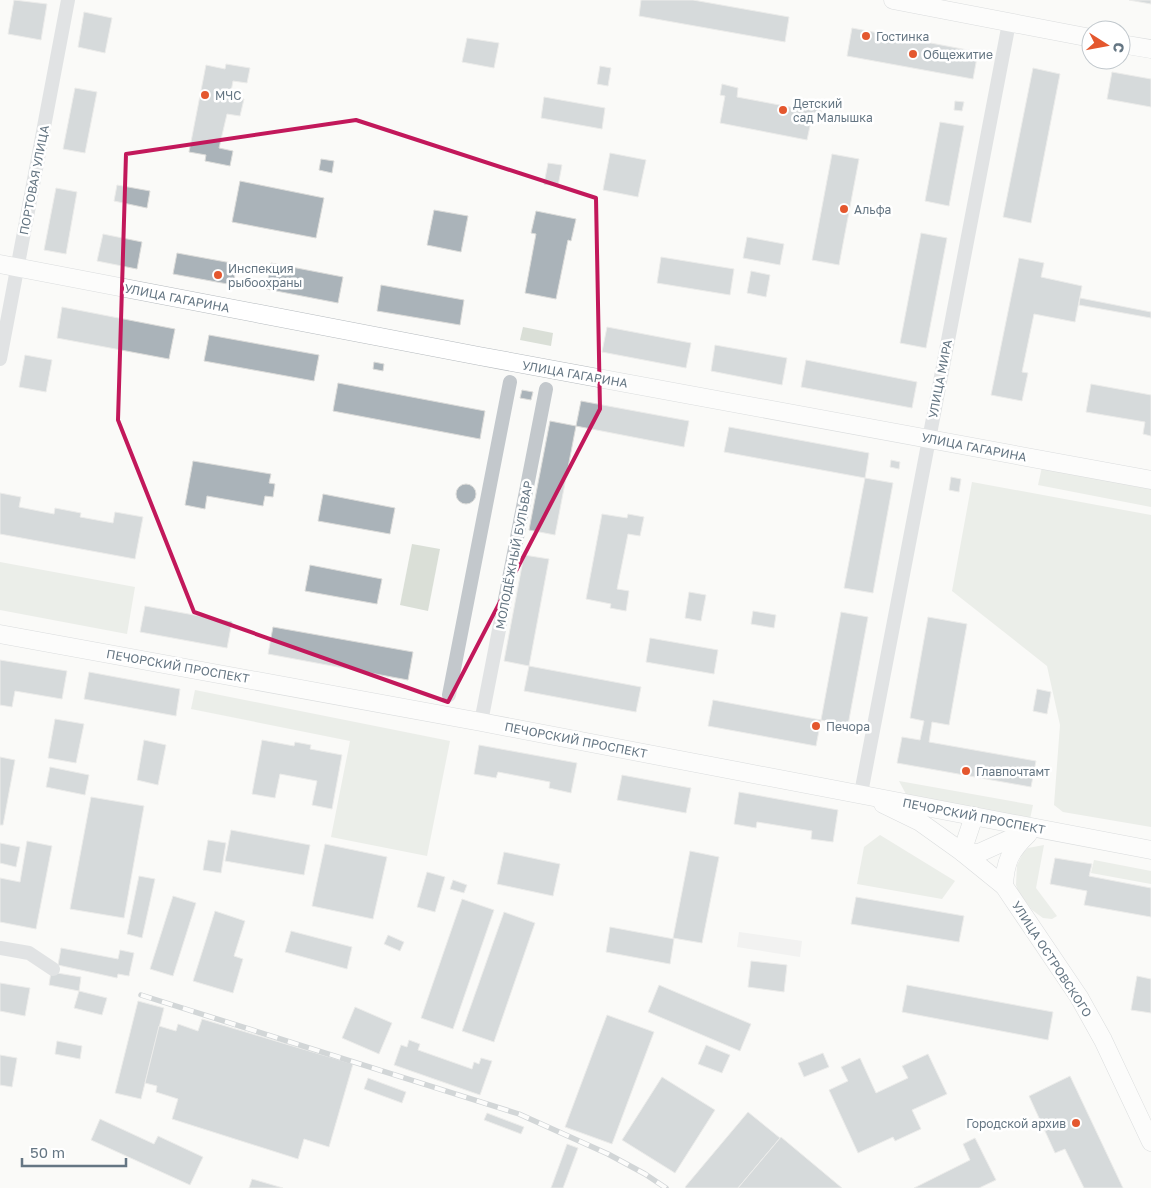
<svg xmlns="http://www.w3.org/2000/svg" width="1151" height="1188" font-family="'Golos Text',sans-serif">
<style>
.built{fill:#e8e9e9}
.green{fill:#dadfd7}
.building{fill:#aab3b9;stroke:#dcdcda}
.lines{fill:none;stroke-linecap:round;stroke-linejoin:round}
.major-casing{stroke:#b5babe;stroke-width:19}
.minor{stroke:#c3c8cc;stroke-width:14}
.major{stroke:#fff;stroke-width:18}
.rail-casing{stroke:#a2aab0;stroke-width:5.5}
.rail{stroke:#fff;stroke-width:4;stroke-dasharray:11;stroke-linecap:butt}
.marked{fill:none;stroke:#c2185b;stroke-width:4;stroke-linejoin:round}
.poi-dot{fill:#e4572e;stroke:#fff;stroke-width:2}
.labels{text-anchor:middle;dominant-baseline:central;stroke-width:5;stroke-linejoin:round;paint-order:stroke}
.poi-label{font-size:12px;fill:#657683;stroke:#fff;text-anchor:start}
.street-label{font-size:12px;fill:#657683;stroke:#fff}
</style>
<rect width="100%" height="100%" fill="#fafaf8"/>
<polygon class="built" points="739,932 802,941 800,957 737,947"/>
<g class="green">
<polygon points="523,327 553,333 551,346 520,340"/>
<polygon points="1042,467 1151,488 1151,507 1038,485"/>
<polygon points="972,482 1151,515 1151,827 1063,812 1054,805 1060,725 1047,666 952,591"/>
<polygon points="412,544 440,549 428,611 400,605"/>
<polygon points="0,562 135,587 127,634 0,610"/>
<polygon points="195,690 450,741 427,856 331,837 350,741 191,709"/>
<polygon points="899,781 1033,805 1030,819 907,796"/>
<polygon points="880,835 955,881 942,899 857,884 864,847"/>
<polygon points="1044,845 1036,888 1057,916 1052,919 1043,918 1032,910 1018,891 1016,885 1017,865 1023,853 1028,848"/>
<polygon points="1094,860 1151,871 1151,884 1091,873"/>
</g>
<g class="building">
<polygon points="14,0 47,4 41,40 8,34"/>
<polygon points="641,0 693,0 789,17 785,42 639,16"/>
<polygon points="1129,0 1151,0 1151,4"/>
<polygon points="84,12 112,18 105,53 78,47"/>
<polygon points="852,28 978,52 973,79 847,56"/>
<polygon points="467,38 499,43 494,68 462,62"/>
<polygon points="226,64 250,68 247,83 233,81 230,97 244,99 240,116 227,114 219,148 233,151 230,166 205,161 206,155 189,152 206,65 225,69"/>
<polygon points="600,66 611,68 608,86 597,84"/>
<polygon points="1033,68 1060,74 1031,223 1003,217"/>
<polygon points="1112,72 1151,79 1151,107 1107,99"/>
<polygon points="722,84 738,88 737,97 806,110 808,100 823,103 821,114 813,112 807,140 720,123 725,96 720,95"/>
<polygon points="75,88 97,92 85,153 63,149"/>
<polygon points="544,97 605,108 602,129 541,118"/>
<polygon points="955,101 964,102 962,111 954,110"/>
<polygon points="940,122 964,126 949,206 925,201"/>
<polygon points="610,153 646,160 638,197 603,190"/>
<polygon points="832,154 859,159 839,265 812,260"/>
<polygon points="321,159 334,161 332,173 319,170"/>
<polygon points="548,163 562,165 558,186 544,184"/>
<polygon points="240,181 324,198 316,238 232,222"/>
<polygon points="117,185 150,191 147,208 114,201"/>
<polygon points="56,188 77,192 66,254 44,250"/>
<polygon points="434,210 468,216 461,252 427,245"/>
<polygon points="536,211 576,219 571,241 568,240 556,299 525,293 536,234 531,233"/>
<polygon points="921,233 947,238 926,348 900,343"/>
<polygon points="103,234 142,242 137,269 97,261"/>
<polygon points="747,237 784,244 780,265 743,258"/>
<polygon points="177,253 237,264 233,285 173,274"/>
<polygon points="661,257 734,269 730,295 657,283"/>
<polygon points="1019,258 1044,263 1041,277 1082,286 1075,322 1034,314 1022,372 1028,373 1022,401 991,395"/>
<polygon points="271,263 343,277 338,303 266,289"/>
<polygon points="751,271 770,275 766,297 747,293"/>
<polygon points="381,285 464,300 460,325 377,311"/>
<polygon points="1080,298 1151,312 1151,318 1079,305"/>
<polygon points="62,307 175,329 169,359 57,338"/>
<polygon points="607,327 691,343 686,368 602,352"/>
<polygon points="209,335 319,355 314,381 204,361"/>
<polygon points="715,345 787,358 782,385 711,371"/>
<polygon points="25,355 52,360 46,392 19,387"/>
<polygon points="806,360 917,382 912,408 801,387"/>
<polygon points="374,362 384,364 383,371 373,369"/>
<polygon points="338,383 485,411 480,439 333,411"/>
<polygon points="1091,384 1151,395 1151,436 1143,434 1145,422 1086,412"/>
<polygon points="522,390 533,392 531,400 520,398"/>
<polygon points="581,401 689,421 684,447 576,426"/>
<polygon points="550,421 576,426 555,535 529,530"/>
<polygon points="729,427 869,453 865,478 724,452"/>
<polygon points="891,460 900,462 899,469 890,467"/>
<polygon points="193,461 271,474 269,483 275,484 273,497 265,496 263,506 207,496 205,509 185,505"/>
<polygon points="951,477 961,479 959,492 949,490"/>
<polygon points="865,478 893,483 873,593 844,588"/>
<circle cx="466" cy="494" r="10"/>
<polygon points="0,493 21,497 19,507 54,514 55,508 81,513 80,517 113,523 115,512 143,517 135,559 0,534"/>
<polygon points="323,494 395,508 390,534 318,521"/>
<polygon points="602,514 627,518 628,514 644,517 640,536 628,534 617,589 629,591 626,611 610,608 611,604 586,599"/>
<polygon points="524,555 549,559 529,666 504,661"/>
<polygon points="310,565 382,579 377,604 305,591"/>
<polygon points="689,592 706,595 701,621 685,618"/>
<polygon points="145,606 232,622 227,648 140,632"/>
<polygon points="753,611 776,615 774,628 751,624"/>
<polygon points="841,612 868,617 848,725 821,720"/>
<polygon points="928,617 967,624 949,725 932,722 929,742 1036,761 1031,787 897,763 902,737 920,740 924,721 910,718"/>
<polygon points="273,627 413,652 408,680 268,654"/>
<polygon points="650,638 718,650 714,674 646,662"/>
<polygon points="0,660 67,671 62,699 15,691 12,707 0,705"/>
<polygon points="529,666 641,687 636,712 524,691"/>
<polygon points="89,672 180,689 176,716 84,699"/>
<polygon points="1037,689 1051,692 1047,714 1033,711"/>
<polygon points="713,700 821,720 816,746 708,726"/>
<polygon points="55,719 84,724 76,763 48,758"/>
<polygon points="144,740 166,745 158,785 137,780"/>
<polygon points="262,740 294,746 295,742 311,745 310,749 342,755 332,809 312,805 317,781 280,774 275,798 252,794"/>
<polygon points="479,745 577,763 571,793 549,788 550,782 498,772 496,778 474,774"/>
<polygon points="0,757 15,760 3,825 0,825"/>
<polygon points="50,767 89,775 85,795 46,787"/>
<polygon points="622,775 691,788 686,813 617,800"/>
<polygon points="739,792 838,810 833,842 811,839 812,831 757,822 756,828 734,824"/>
<polygon points="91,797 144,806 124,918 70,909"/>
<polygon points="231,830 310,845 304,875 225,861"/>
<polygon points="208,840 226,843 221,873 203,870"/>
<polygon points="27,841 52,846 36,929 0,922 0,878 20,882"/>
<polygon points="0,843 20,847 16,867 0,863"/>
<polygon points="325,844 387,857 373,919 312,906"/>
<polygon points="690,851 719,857 702,943 673,938"/>
<polygon points="504,852 560,864 553,896 497,884"/>
<polygon points="1055,858 1092,864 1089,876 1151,888 1151,917 1084,905 1087,891 1050,884"/>
<polygon points="427,872 445,877 435,912 417,907"/>
<polygon points="139,876 155,879 142,938 127,934"/>
<polygon points="453,880 467,885 464,893 450,889"/>
<polygon points="173,896 196,903 173,976 150,969"/>
<polygon points="856,897 964,916 959,942 851,924"/>
<polygon points="462,899 494,910 453,1029 421,1018"/>
<polygon points="215,911 245,921 234,956 243,959 233,993 193,981"/>
<polygon points="504,912 535,923 494,1042 462,1031"/>
<polygon points="610,927 674,939 670,964 606,952"/>
<polygon points="291,931 352,947 347,969 285,952"/>
<polygon points="388,935 404,942 400,951 384,944"/>
<polygon points="61,948 118,959 120,950 134,953 129,976 118,974 117,978 58,965"/>
<polygon points="751,961 787,965 784,992 748,987"/>
<polygon points="51,972 81,977 79,991 49,985"/>
<polygon points="1137,976 1151,979 1151,1013 1131,1010"/>
<polygon points="0,983 30,988 25,1016 0,1011"/>
<polygon points="659,985 751,1024 740,1051 648,1012"/>
<polygon points="907,985 1053,1012 1048,1040 902,1012"/>
<polygon points="79,991 107,998 102,1015 74,1008"/>
<polygon points="138,1001 164,1008 141,1099 115,1093"/>
<polygon points="355,1007 392,1023 379,1054 342,1038"/>
<polygon points="607,1015 654,1032 612,1144 565,1127"/>
<polygon points="202,1019 353,1064 329,1147 304,1139 298,1159 172,1119 178,1099 156,1092 157,1086 145,1083 159,1026 176,1031 178,1024 198,1031"/>
<polygon points="409,1040 420,1044 418,1050 472,1069 474,1062 479,1064 481,1058 492,1061 480,1095 394,1065 401,1045 407,1047"/>
<polygon points="57,1041 82,1046 80,1059 55,1054"/>
<polygon points="706,1045 730,1055 722,1073 698,1064"/>
<polygon points="823,1053 829,1067 804,1077 798,1063"/>
<polygon points="928,1054 947,1094 912,1110 921,1129 895,1141 893,1137 858,1153 829,1090 848,1081 841,1067 860,1058 876,1093 908,1078 902,1066"/>
<polygon points="0,1055 17,1058 12,1087 0,1085"/>
<polygon points="1070,1076 1123,1188 1084,1188 1065,1149 1055,1153 1029,1096"/>
<polygon points="662,1077 715,1110 675,1173 622,1140"/>
<polygon points="368,1078 406,1092 402,1103 364,1089"/>
<polygon points="748,1112 780,1138 738,1188 686,1188 685,1187"/>
<polygon points="487,1113 524,1127 521,1134 484,1120"/>
<polygon points="100,1119 154,1144 158,1136 203,1157 190,1185 91,1140"/>
<polygon points="781,1137 842,1188 738,1188"/>
<polygon points="975,1138 996,1180 979,1188 914,1188 970,1160 963,1144"/>
<polygon points="567,1144 578,1148 563,1188 551,1188"/>
<polygon points="252,1179 283,1188 249,1188"/>
</g>
<g class="lines">
<g class="major-casing">
<g id="major">
<polyline points="893,0 1091,38"/>
<polyline points="1121,44 1151,49"/>
<polyline points="0,264 479,356 1151,480"/>
<polyline points="0,634 481,722 1151,850"/>
<polyline points="883,804 920,822 962,852 1004,886 1079,997 1103,1040 1151,1142"/>
<polyline points="974,816 962,852 979,853 1034,828"/>
<path d="M1004,886C1005,862 1010,851 1028,834"/>
</g>
</g>
<g class="minor">
<polyline points="0,359 68,0"/>
<polyline points="449,695 510,382"/>
<polyline points="481,722 546,389"/>
<polyline points="861,793 1009,23"/>
<polyline points="0,948 29,953 53,969"/>
</g>
<use href="#major" class="major"/>
<g class="rail-casing">
<polyline id="rail" points="141,995 519,1114 608,1154 645,1174 666,1188"/>
</g>
<use href="#rail" class="rail"/>
</g>
<path d="M0 0H1151V1188H0ZM356,120L596,198L600,409L448,702L194,612L118,420L126,154Z" fill="#fafaf8" fill-opacity=".55" fill-rule="evenodd"/>
<path class="marked" d="M356,120L596,198L600,409L448,702L194,612L118,420L126,154Z"/>
<g class="poi-dot">
<circle cx="866" cy="36" r="5"/>
<circle cx="913" cy="54" r="5"/>
<circle cx="205" cy="95" r="5"/>
<circle cx="783" cy="110" r="5"/>
<circle cx="844" cy="209" r="5"/>
<circle cx="218" cy="275" r="5"/>
<circle cx="816" cy="726" r="5"/>
<circle cx="966" cy="771" r="5"/>
<circle cx="1076" cy="1123" r="5"/>
</g>
<g class="labels">
<g class="poi-label">
<text x="876" y="36">Гостинка</text>
<text x="923" y="54">Общежитие</text>
<text x="215" y="95">МЧС</text>
<text x="793" y="103">Детский<tspan x="793" dy="14">сад Малышка</tspan></text>
<text x="854" y="209">Альфа</text>
<text x="228" y="268">Инспекция<tspan x="228" dy="14">рыбоохраны</tspan></text>
<text x="826" y="726">Печора</text>
<text x="976" y="771">Главпочтамт</text>
<text x="1066" y="1123" text-anchor="end">Городской архив</text>
</g>
<g class="street-label">
<text transform="translate(34 180) rotate(-79)">ПОРТОВАЯ УЛИЦА</text>
<text transform="translate(177 298) rotate(11)">УЛИЦА ГАГАРИНА</text>
<text transform="translate(575 374) rotate(10)">УЛИЦА ГАГАРИНА</text>
<text transform="translate(940 379) rotate(-79)">УЛИЦА МИРА</text>
<text transform="translate(974 447) rotate(11)">УЛИЦА ГАГАРИНА</text>
<text transform="translate(514 555) rotate(-79)">МОЛОДЁЖНЫЙ БУЛЬВАР</text>
<text transform="translate(178 666) rotate(10)">ПЕЧОРСКИЙ ПРОСПЕКТ</text>
<text transform="translate(576 740) rotate(11)">ПЕЧОРСКИЙ ПРОСПЕКТ</text>
<text transform="translate(974 816) rotate(11)">ПЕЧОРСКИЙ ПРОСПЕКТ</text>
<text transform="translate(1052 959) rotate(57)">УЛИЦА ОСТРОВСКОГО</text>
</g>
</g>
<g transform="translate(1106 45) rotate(101)"><circle r="24" fill="#ffffff" stroke="#c1c8cd"/>
<path d="M0-4L9 19L0 12L-9 19Z" fill="#e4572e"/>
<text y="-8" font-size="14" font-weight="bold" text-anchor="middle" fill="#657683">С</text>
</g>
<path d="M22 1158v8h104v-8" fill="none" stroke="#657683" stroke-width="2.5"/>
<text x="30" y="1158" font-size="15" fill="#657683" stroke="#ffffff" stroke-width="4" paint-order="stroke">50 m</text>
</svg>
